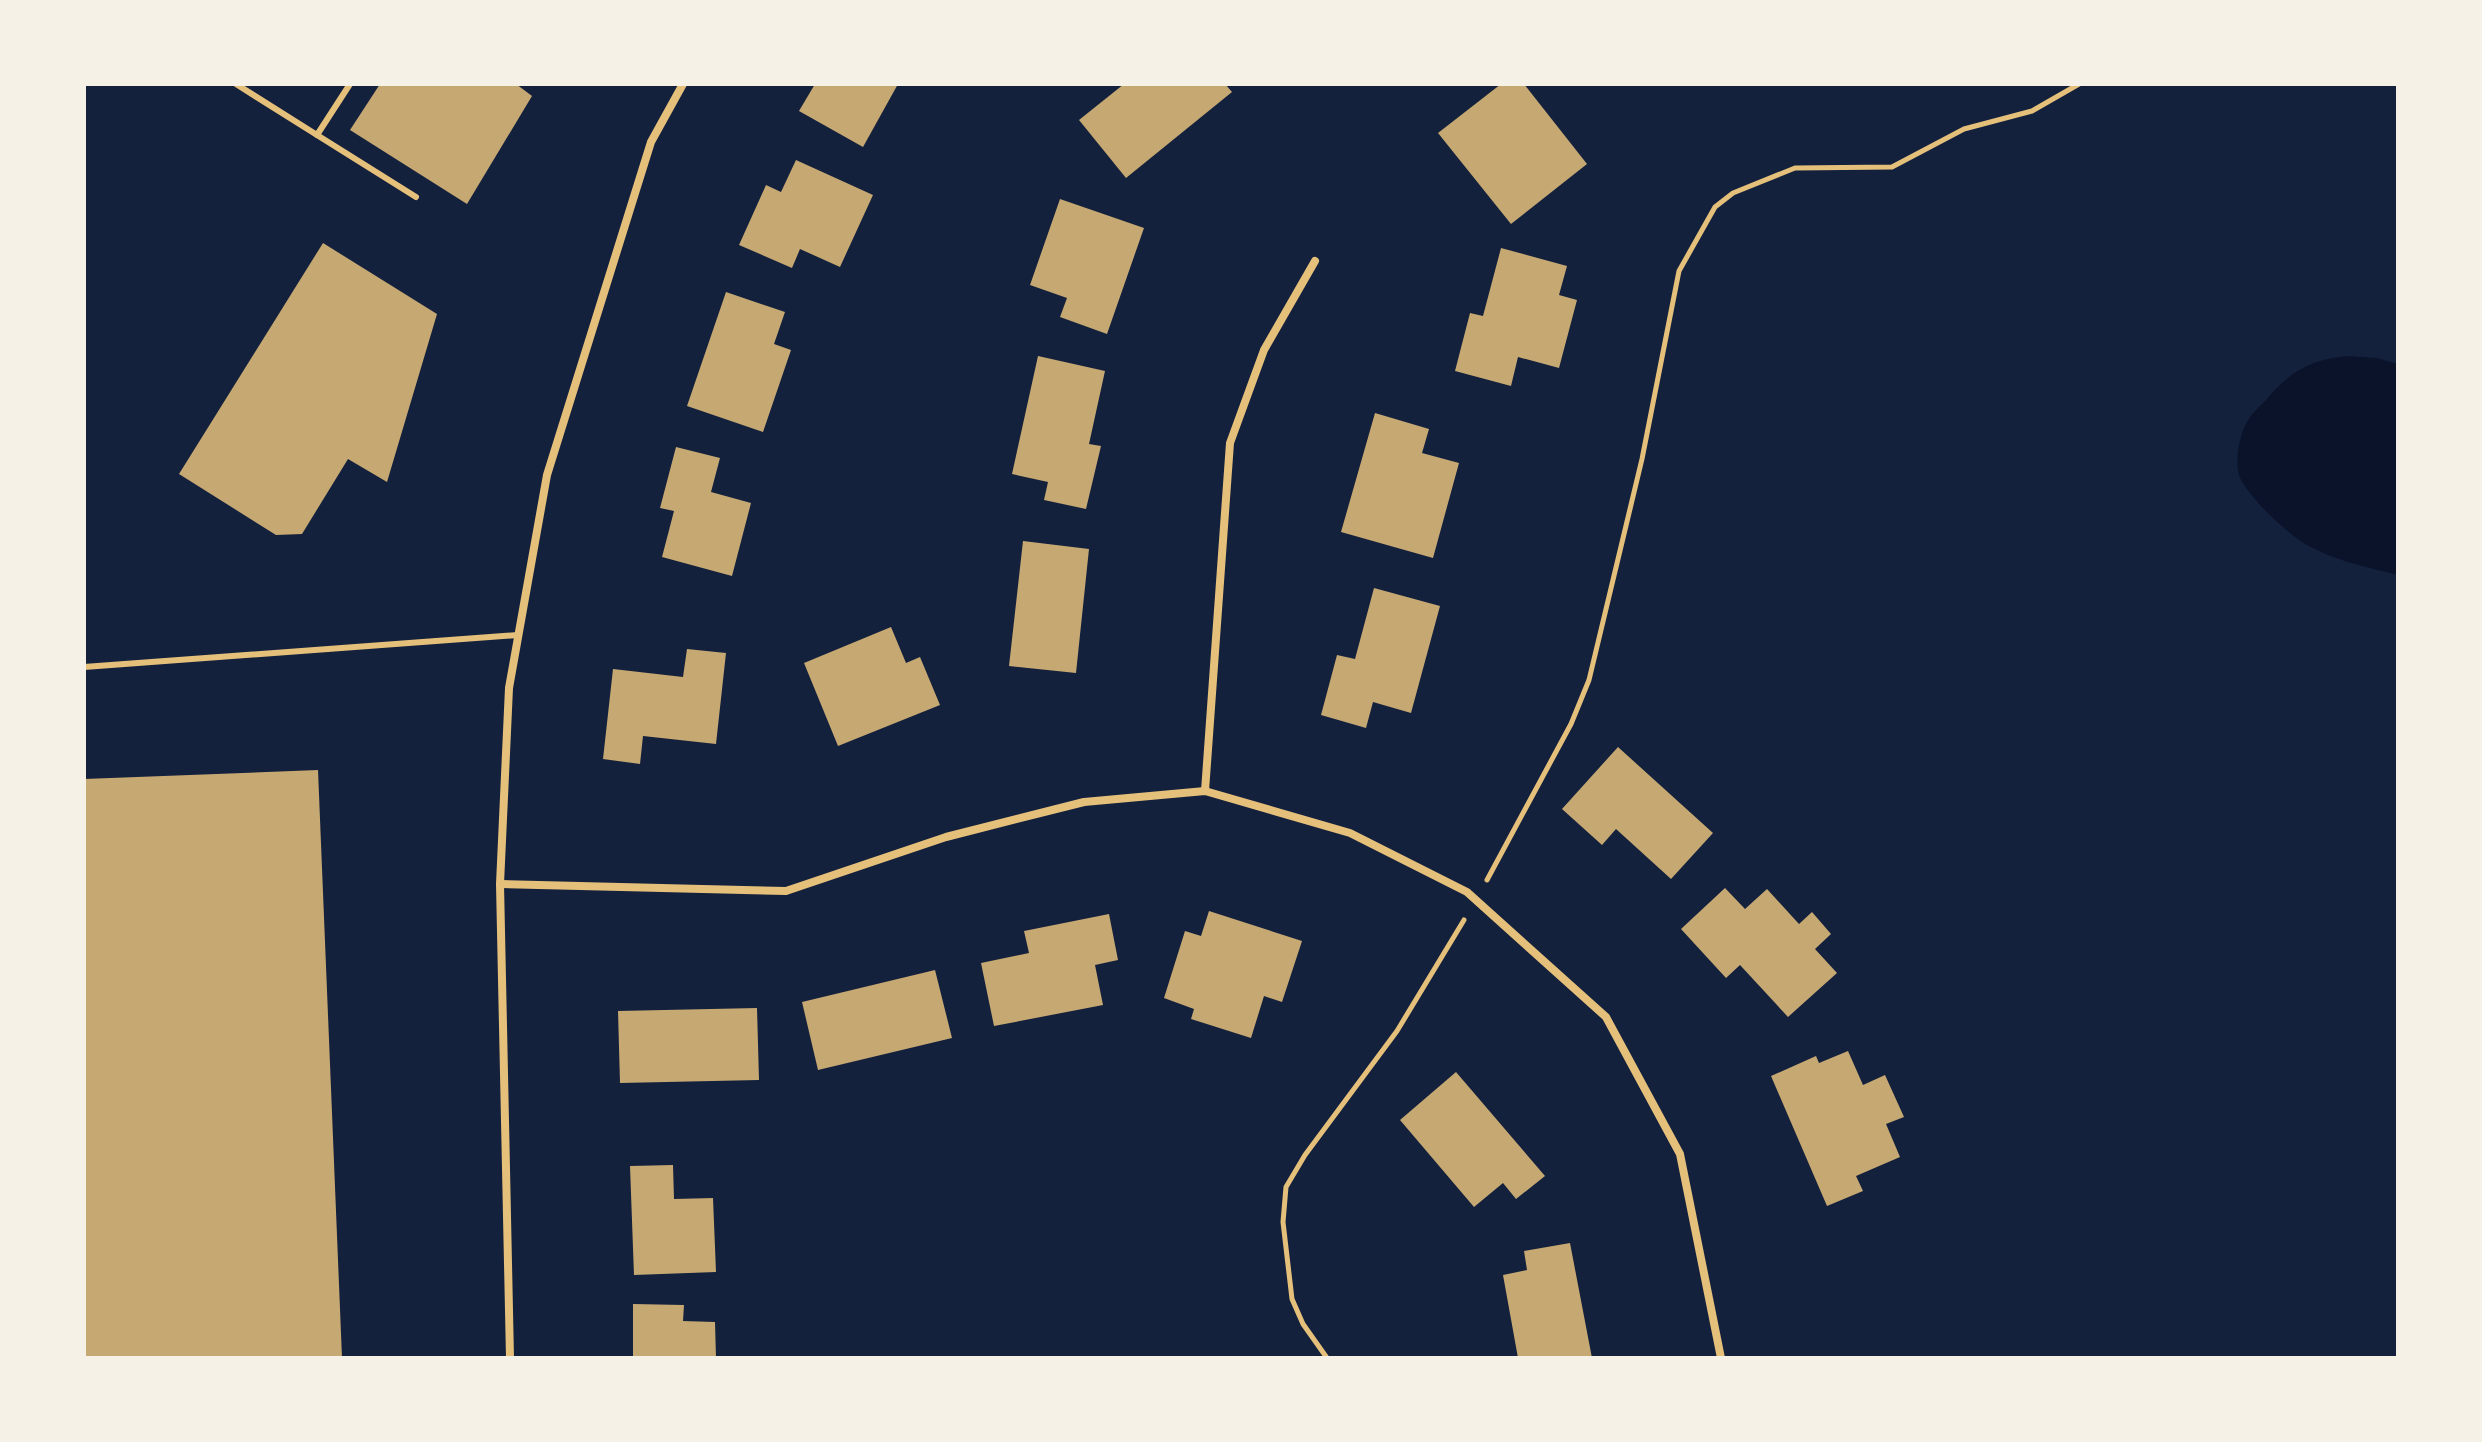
<svg xmlns="http://www.w3.org/2000/svg" width="2482" height="1442" font-family="'Exo 2',sans-serif">
<style>
.water{fill:#0b132b}
.building{fill:#c6a872}
.lines{fill:none;stroke-linecap:round;stroke-linejoin:round}
.path{stroke:#e5c07b;stroke-width:5}
.service{stroke:#e5c07b;stroke-width:6}
.minor{stroke:#e5c07b;stroke-width:8}
</style>
<rect width="100%" height="100%" fill="#14213d"/>
<path class="water" d="M2349,356L2377,358L2398,364V575C2366,567 2327,559 2299,540C2281,527 2250,498 2240,478C2234,464 2239,436 2246,424C2250,415 2259,407 2266,400C2290,371 2311,359 2349,356Z"/>
<g class="building">
<polygon points="380,84 516,84 532,96 467,204 350,130"/>
<polygon points="815,84 898,84 863,147 799,111"/>
<polygon points="1124,84 1225,84 1232,92 1126,178 1079,120"/>
<polygon points="1501,84 1524,84 1587,164 1511,224 1438,133"/>
<polygon points="796,160 873,195 840,267 800,249 792,268 739,245 766,185 781,192"/>
<polygon points="1060,199 1144,228 1107,334 1060,317 1067,298 1030,285"/>
<polygon points="323,243 437,314 387,482 348,459 302,534 276,535 179,474"/>
<polygon points="1501,248 1567,266 1559,295 1577,300 1559,368 1518,357 1511,386 1455,371 1470,313 1483,316"/>
<polygon points="726,292 785,312 774,344 791,350 763,432 687,406"/>
<polygon points="1038,356 1105,371 1089,444 1101,446 1086,509 1044,500 1048,482 1012,474"/>
<polygon points="1375,413 1429,429 1422,453 1459,463 1433,558 1341,532"/>
<polygon points="676,447 720,458 711,492 751,503 732,576 662,557 674,511 660,508"/>
<polygon points="1023,541 1089,549 1076,673 1009,666"/>
<polygon points="1374,588 1440,606 1411,713 1373,702 1366,728 1321,715 1337,655 1355,659"/>
<polygon points="891,627 906,663 920,657 940,705 838,746 804,663"/>
<polygon points="687,649 726,653 716,744 643,736 640,764 603,759 613,669 683,677"/>
<polygon points="1618,747 1713,833 1671,879 1616,829 1602,845 1562,809"/>
<polygon points="318,770 342,1358 84,1358 84,779"/>
<polygon points="1725,888 1745,909 1767,889 1799,924 1812,912 1831,934 1815,949 1837,973 1788,1017 1740,965 1726,978 1681,929"/>
<polygon points="1209,911 1302,941 1282,1002 1264,996 1251,1038 1191,1019 1194,1009 1164,998 1185,931 1201,936"/>
<polygon points="1109,914 1118,960 1095,965 1103,1005 994,1026 981,963 1029,953 1024,931"/>
<polygon points="935,970 952,1038 818,1070 802,1002"/>
<polygon points="757,1008 759,1080 620,1083 618,1011"/>
<polygon points="1848,1051 1863,1085 1885,1075 1904,1117 1886,1124 1900,1157 1856,1176 1863,1191 1827,1206 1771,1076 1816,1056 1819,1063"/>
<polygon points="1456,1072 1545,1176 1516,1199 1503,1183 1474,1207 1400,1120"/>
<polygon points="673,1165 674,1199 713,1198 716,1272 634,1275 630,1166"/>
<polygon points="1570,1243 1592,1358 1518,1358 1503,1275 1527,1270 1524,1251"/>
<polygon points="633,1304 684,1305 683,1321 715,1322 716,1358 633,1358"/>
</g>
<g class="lines">
<g class="path">
<polyline points="1487,880 1571,724 1589,680 1642,459 1679,271 1715,207 1733,193 1795,168 1892,167 1964,129 2032,111 2079,84"/>
<polyline points="1327,1358 1303,1324 1292,1299 1283,1222 1286,1187 1305,1155 1397,1031 1464,920"/>
</g>
<g class="service">
<polyline points="236,84 317,135 350,84"/>
<polyline points="317,135 416,197"/>
<polyline points="84,667 518,635"/>
</g>
<g class="minor">
<polyline points="1205,791 1230,443 1264,350 1315,261"/>
<polyline points="500,884 786,891 946,837 1084,802 1205,791 1350,833 1467,892 1606,1017 1680,1154 1721,1358"/>
<polyline points="510,1358 500,884 509,688 547,475 651,142 683,84"/>
</g>
</g>
<rect width="2482" height="1442" fill="none" stroke="#f6f1e7" stroke-width="172"/>
</svg>
